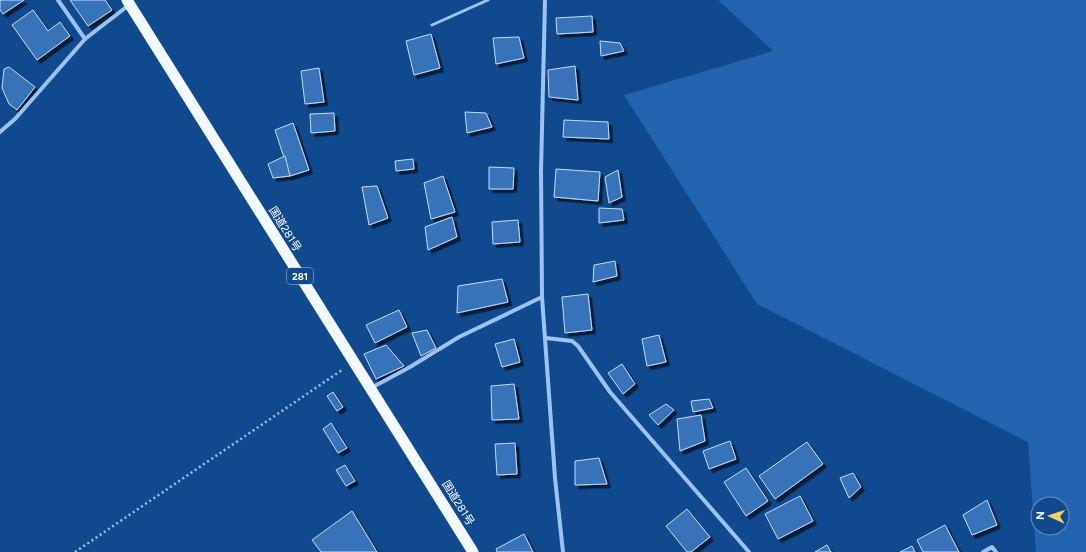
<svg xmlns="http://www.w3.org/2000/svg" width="1086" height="552" font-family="Figtree,'Noto Sans JP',sans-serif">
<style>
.green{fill:#2263af;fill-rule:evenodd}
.building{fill:#3973b9;stroke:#c2ddfd;filter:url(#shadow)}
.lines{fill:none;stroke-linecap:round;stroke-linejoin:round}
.path{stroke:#9bc3f2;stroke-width:2.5;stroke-dasharray:2 3;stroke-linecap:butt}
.service{stroke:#9bc3f2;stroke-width:3}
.minor{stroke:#9bc3f2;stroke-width:4}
.trunk{stroke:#f2f8ff;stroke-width:11}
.labels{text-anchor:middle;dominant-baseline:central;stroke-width:4;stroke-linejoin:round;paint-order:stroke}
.shield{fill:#11498f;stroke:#b8c8dd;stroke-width:1}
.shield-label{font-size:10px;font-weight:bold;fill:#fff}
.street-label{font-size:11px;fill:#fff;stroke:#11498f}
</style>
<defs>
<filter id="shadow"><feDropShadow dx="3.5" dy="3.5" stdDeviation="0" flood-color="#0009"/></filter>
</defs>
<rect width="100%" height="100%" fill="#11498f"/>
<path class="green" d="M718,0H1086V552H1036L1028,442L757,304L624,95L773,51ZM1038,504H1062V528H1038Z"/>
<g class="building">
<polygon points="0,0 24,0 3,14 0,10"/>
<polygon points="70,0 105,0 112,10 88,26"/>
<polygon points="33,10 48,31 60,22 70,36 37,60 12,25"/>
<polygon points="592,16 593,32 557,34 556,18"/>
<polygon points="431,34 440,68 414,75 406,41"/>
<polygon points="519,37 524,58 496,64 493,38"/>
<polygon points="600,41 620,43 624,51 601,56"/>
<polygon points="575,66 578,100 549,97 548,70"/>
<polygon points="9,67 35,87 17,110 9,104 2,88 4,69"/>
<polygon points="319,68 324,102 305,104 301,71"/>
<polygon points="465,112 486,113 492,127 467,133"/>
<polygon points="334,113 335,131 311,133 310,114"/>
<polygon points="564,120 608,122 609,139 563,137"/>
<polygon points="293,123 309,170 290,176 275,130"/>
<polygon points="285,156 290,176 273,178 268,164"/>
<polygon points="413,159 414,169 396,171 395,161"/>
<polygon points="489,167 514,168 513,189 489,189"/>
<polygon points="556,169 600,172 598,201 554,197"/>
<polygon points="618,170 622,197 609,203 605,177"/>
<polygon points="443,176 455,212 431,219 424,183"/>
<polygon points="377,186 388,218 369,225 362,187"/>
<polygon points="599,208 622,209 624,220 599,223"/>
<polygon points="452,217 457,237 428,250 425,227"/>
<polygon points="518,220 520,242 493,244 492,222"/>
<polygon points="615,261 617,276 593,282 594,265"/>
<polygon points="502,279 508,302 457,313 458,286"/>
<polygon points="588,294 592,330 565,333 562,297"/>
<polygon points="399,310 407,327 375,343 366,325"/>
<polygon points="427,330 436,348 421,356 412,333"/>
<polygon points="659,335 666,362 647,366 642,339"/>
<polygon points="514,339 520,362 502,367 495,344"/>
<polygon points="386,345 404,366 376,379 364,354"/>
<polygon points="622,364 635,384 623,394 608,373"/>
<polygon points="514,384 519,419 492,420 491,386"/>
<polygon points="333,392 343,407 337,411 327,396"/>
<polygon points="709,399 713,408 693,412 691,401"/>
<polygon points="666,404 674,410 658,425 649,415"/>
<polygon points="701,415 705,441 680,451 677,419"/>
<polygon points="331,423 347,448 338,453 323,429"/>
<polygon points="730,441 736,459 709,469 703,451"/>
<polygon points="807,442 823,464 775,499 759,476"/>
<polygon points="515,443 517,474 497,475 495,444"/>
<polygon points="599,458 607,484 575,485 575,461"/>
<polygon points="345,465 355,481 346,486 336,470"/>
<polygon points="746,468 768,501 746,516 724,482"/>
<polygon points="853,473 861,487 849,498 840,478"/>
<polygon points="800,496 813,521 778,539 765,514"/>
<polygon points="987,500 997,525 972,535 963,515"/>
<polygon points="687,509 710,537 691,552 687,552 666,526"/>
<polygon points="352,511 377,552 321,552 312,540"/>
<polygon points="945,525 959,552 923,552 917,540"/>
<polygon points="524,534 533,552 497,552 496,549"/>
<polygon points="827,545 831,552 815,552"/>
<polygon points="912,546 915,552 900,552"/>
</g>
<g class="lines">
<polyline class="path" points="75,552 342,370"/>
<polyline class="service" points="432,25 488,0"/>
<g class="minor">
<polyline points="58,0 85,39"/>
<polyline points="545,0 541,171 542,297 555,478 563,552"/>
<polyline points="0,132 15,119 85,39 129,5"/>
<polyline points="546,338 572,341 578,346 610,392 749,552"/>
<polyline points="371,388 410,367 459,337 542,297"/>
<polyline points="983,552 992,547 996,552"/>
</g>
<polyline class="trunk" points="127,0 473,552"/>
</g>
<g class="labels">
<rect class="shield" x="287" y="268" width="26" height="16" rx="3"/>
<g class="shield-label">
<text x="300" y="276">281</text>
</g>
<g class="street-label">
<text transform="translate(285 229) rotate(58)">国道281号</text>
<text transform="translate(458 503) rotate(58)">国道281号</text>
</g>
</g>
<g transform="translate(1050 516) rotate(273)"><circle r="19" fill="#11498f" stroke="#7092bc"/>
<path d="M0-3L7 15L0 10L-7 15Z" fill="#ffcf5c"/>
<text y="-6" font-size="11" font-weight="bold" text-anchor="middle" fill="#ffffff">N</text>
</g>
</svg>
